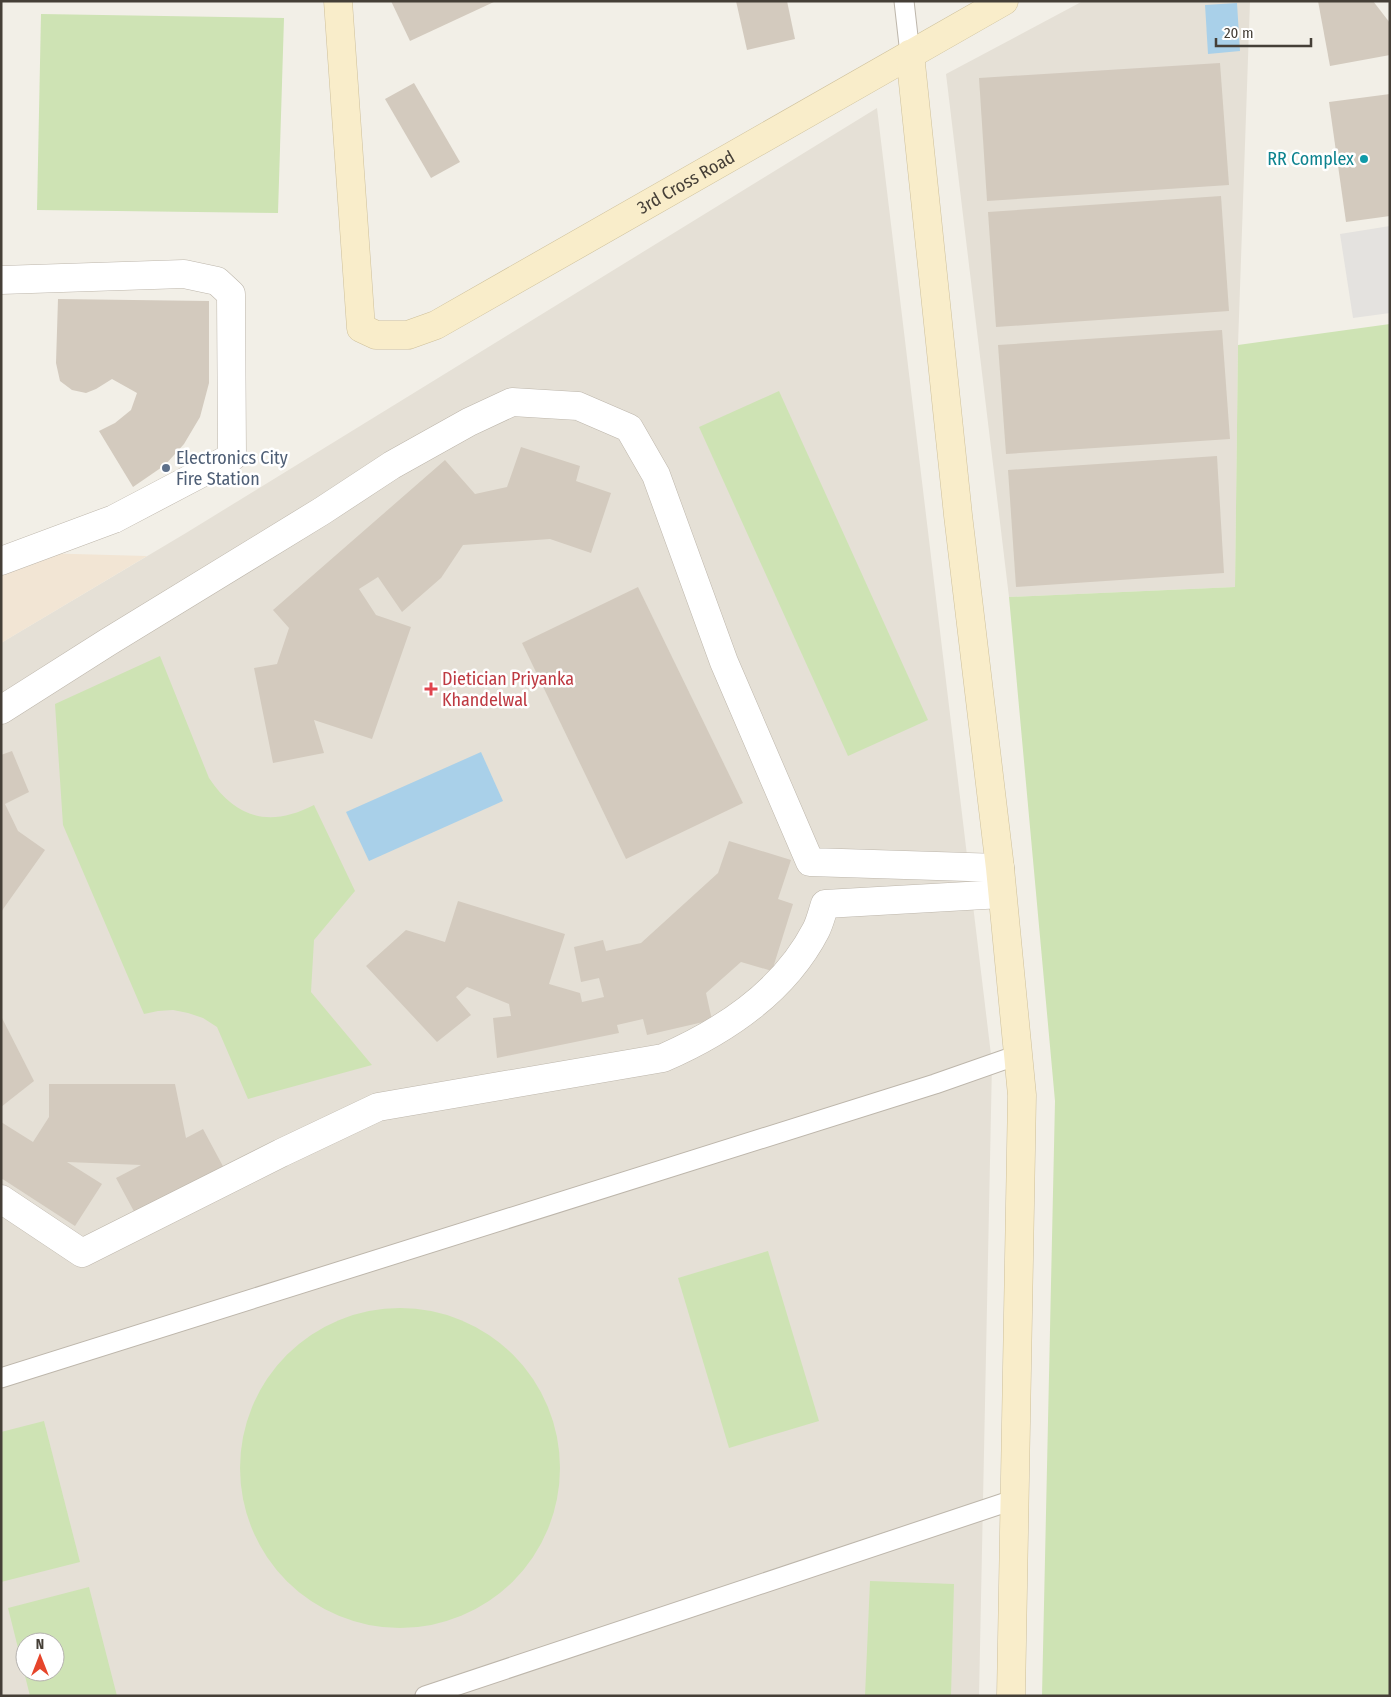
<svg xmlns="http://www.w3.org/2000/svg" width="1391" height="1697" font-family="'Fira Sans Condensed',sans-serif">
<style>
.residential{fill:#e5e0d6;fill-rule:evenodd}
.commercial{fill:#f2e5d4}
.green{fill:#cee3b4;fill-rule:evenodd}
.parking{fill:#e4e2df}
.water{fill:#a9d0e9}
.building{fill:#d3cabe}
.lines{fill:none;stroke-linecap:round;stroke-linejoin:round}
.lane-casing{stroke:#bdb6ab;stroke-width:21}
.street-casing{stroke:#bdb6ab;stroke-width:29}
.secondary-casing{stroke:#cec09b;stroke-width:29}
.lane{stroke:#fff;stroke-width:19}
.street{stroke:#fff;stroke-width:28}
.secondary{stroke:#f9edca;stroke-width:28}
.culture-dot{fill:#0f9aa8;stroke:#fff;stroke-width:2}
.service-dot{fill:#5c6f8a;stroke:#fff;stroke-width:2}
.health-dot{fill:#e0444e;stroke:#fff;stroke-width:2}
.labels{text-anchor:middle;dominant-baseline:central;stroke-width:5;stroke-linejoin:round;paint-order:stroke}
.culture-label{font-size:18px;fill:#0d838f;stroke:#fff;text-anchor:end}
.street-label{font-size:18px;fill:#453f37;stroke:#fff}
.service-label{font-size:18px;fill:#4e5e75;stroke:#fff;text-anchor:start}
.health-label{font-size:18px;fill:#be3a42;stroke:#fff;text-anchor:start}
</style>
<rect width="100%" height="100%" fill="#f2efe7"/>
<g class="residential">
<polygon points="1083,1 1250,1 1238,345 1235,587 1009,597 946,74"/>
<path d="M877,108L992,1063L979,1696H1V643L186,533ZM25,1642H55V1672H25Z"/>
</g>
<polygon class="commercial" points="1,552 147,556 1,643"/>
<g class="green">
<polygon points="41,14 284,18 278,213 37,210"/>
<polygon points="1390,324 1390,1696 1042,1696 1055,1101 1009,597 1235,587 1238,345"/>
<polygon points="779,391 928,720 848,756 699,427"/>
<path d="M160,656L209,778C237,820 271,827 314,805L355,891L314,940L311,992L372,1065L248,1099L217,1027L203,1018L188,1013L173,1010L158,1011L144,1014L63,825L55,704Z"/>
<polygon points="768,1251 819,1421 729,1448 678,1278"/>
<circle cx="400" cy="1468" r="160"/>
<polygon points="44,1421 80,1562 1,1582 1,1432"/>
<polygon points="870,1581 954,1584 951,1696 865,1696"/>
<path d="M89,1587L117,1696H30L8,1608ZM25,1642H55V1672H25Z"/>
</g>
<polygon class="parking" points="1390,226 1390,313 1353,318 1340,234"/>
<g class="water">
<polygon points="1237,3 1240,51 1208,54 1205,5"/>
<polygon points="481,752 503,801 369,861 346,812"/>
</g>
<g class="building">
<polygon points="391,1 496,1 410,41"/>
<polygon points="736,1 787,1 795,39 747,50"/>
<polygon points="1318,1 1373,1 1390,23 1390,55 1330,66"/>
<polygon points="1220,63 1229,185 987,201 979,78"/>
<polygon points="414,83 460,162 431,178 385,99"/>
<polygon points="1390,94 1390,216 1346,222 1329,102"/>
<polygon points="1221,196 1229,311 996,327 988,212"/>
<polygon points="58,299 209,301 209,383 200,417 184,444 165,465 133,487 99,431 115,423 131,410 137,393 112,379 96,389 86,393 72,390 60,381 56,363"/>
<polygon points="1222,330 1230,439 1006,454 998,345"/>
<polygon points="521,447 580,466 576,481 611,493 591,553 550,539 463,545 441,578 402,612 378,577 359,589 376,615 411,627 372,739 314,720 324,753 273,763 254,668 277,664 289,628 273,610 445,460 475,494 507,487"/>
<polygon points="1217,456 1224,573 1016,587 1008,470"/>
<polygon points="638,587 743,803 626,859 522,643"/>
<polygon points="12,751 29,792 5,804 18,831 45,850 1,912 1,755"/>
<polygon points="729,841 791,860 778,899 793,904 772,971 741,962 706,993 712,1020 647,1035 643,1019 617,1025 619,1033 497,1058 493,1018 511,1016 509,1004 467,987 456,997 471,1015 437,1042 366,966 406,930 445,942 458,901 565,934 549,984 580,993 582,1002 604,997 599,978 581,982 574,947 603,940 606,951 641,943 718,873"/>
<polygon points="1,1016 34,1081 1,1107"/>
<polygon points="49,1084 175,1084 186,1138 203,1129 225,1170 137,1217 116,1178 141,1165 67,1162 102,1184 75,1226 1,1178 1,1122 33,1142 49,1117"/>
</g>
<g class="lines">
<g class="lane-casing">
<g id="lane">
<polyline points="904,1 910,54"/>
<polyline points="1,1378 935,1084 1018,1055"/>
<polyline points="425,1696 1013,1500"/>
</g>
</g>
<g class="street-casing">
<g id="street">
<polyline points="1,280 184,274 217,281 231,294 232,457 114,519 1,561"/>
<polyline points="1,710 108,642 322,511 392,465 469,422 512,402 578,406 629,428 656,475 724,662 810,862 1000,868"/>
<path d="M1,1199L82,1253L281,1153L378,1107L663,1058C725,1031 784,992 816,930C820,922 822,913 825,904L1002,894"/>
</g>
</g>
<g class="secondary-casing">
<g id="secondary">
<path id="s1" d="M338,1L361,328L376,335H408L436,325L1004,1"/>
<polyline points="910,54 958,515 1000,868 1022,1095 1011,1696"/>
</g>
</g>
<use href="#lane" class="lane"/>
<use href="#street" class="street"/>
<use href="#secondary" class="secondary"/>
</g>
<circle class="culture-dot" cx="1364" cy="159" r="5"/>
<circle class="service-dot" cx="166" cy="468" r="5"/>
<path class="health-dot" d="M428.5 681.5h5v5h5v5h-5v5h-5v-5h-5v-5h5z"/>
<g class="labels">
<g class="culture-label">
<text x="1354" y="159">RR Complex</text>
</g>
<g class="street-label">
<text stroke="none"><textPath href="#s1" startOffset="694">3rd Cross Road</textPath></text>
</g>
<g class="service-label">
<text x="176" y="458">Electronics City<tspan x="176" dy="21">Fire Station</tspan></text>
</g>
<g class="health-label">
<text x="442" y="679">Dietician Priyanka<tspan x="442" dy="21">Khandelwal</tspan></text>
</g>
</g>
<rect width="1391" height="1697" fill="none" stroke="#453f37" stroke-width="5"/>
<g transform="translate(40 1657)"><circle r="24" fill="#ffffff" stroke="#b5b2af"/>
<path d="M0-4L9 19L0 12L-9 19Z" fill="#e6452b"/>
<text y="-8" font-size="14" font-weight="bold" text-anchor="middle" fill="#453f37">N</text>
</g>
<path d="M1216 38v8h95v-8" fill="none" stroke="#453f37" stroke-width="2.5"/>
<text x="1224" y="38" font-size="15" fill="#453f37" stroke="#ffffff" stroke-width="4" paint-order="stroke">20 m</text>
</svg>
